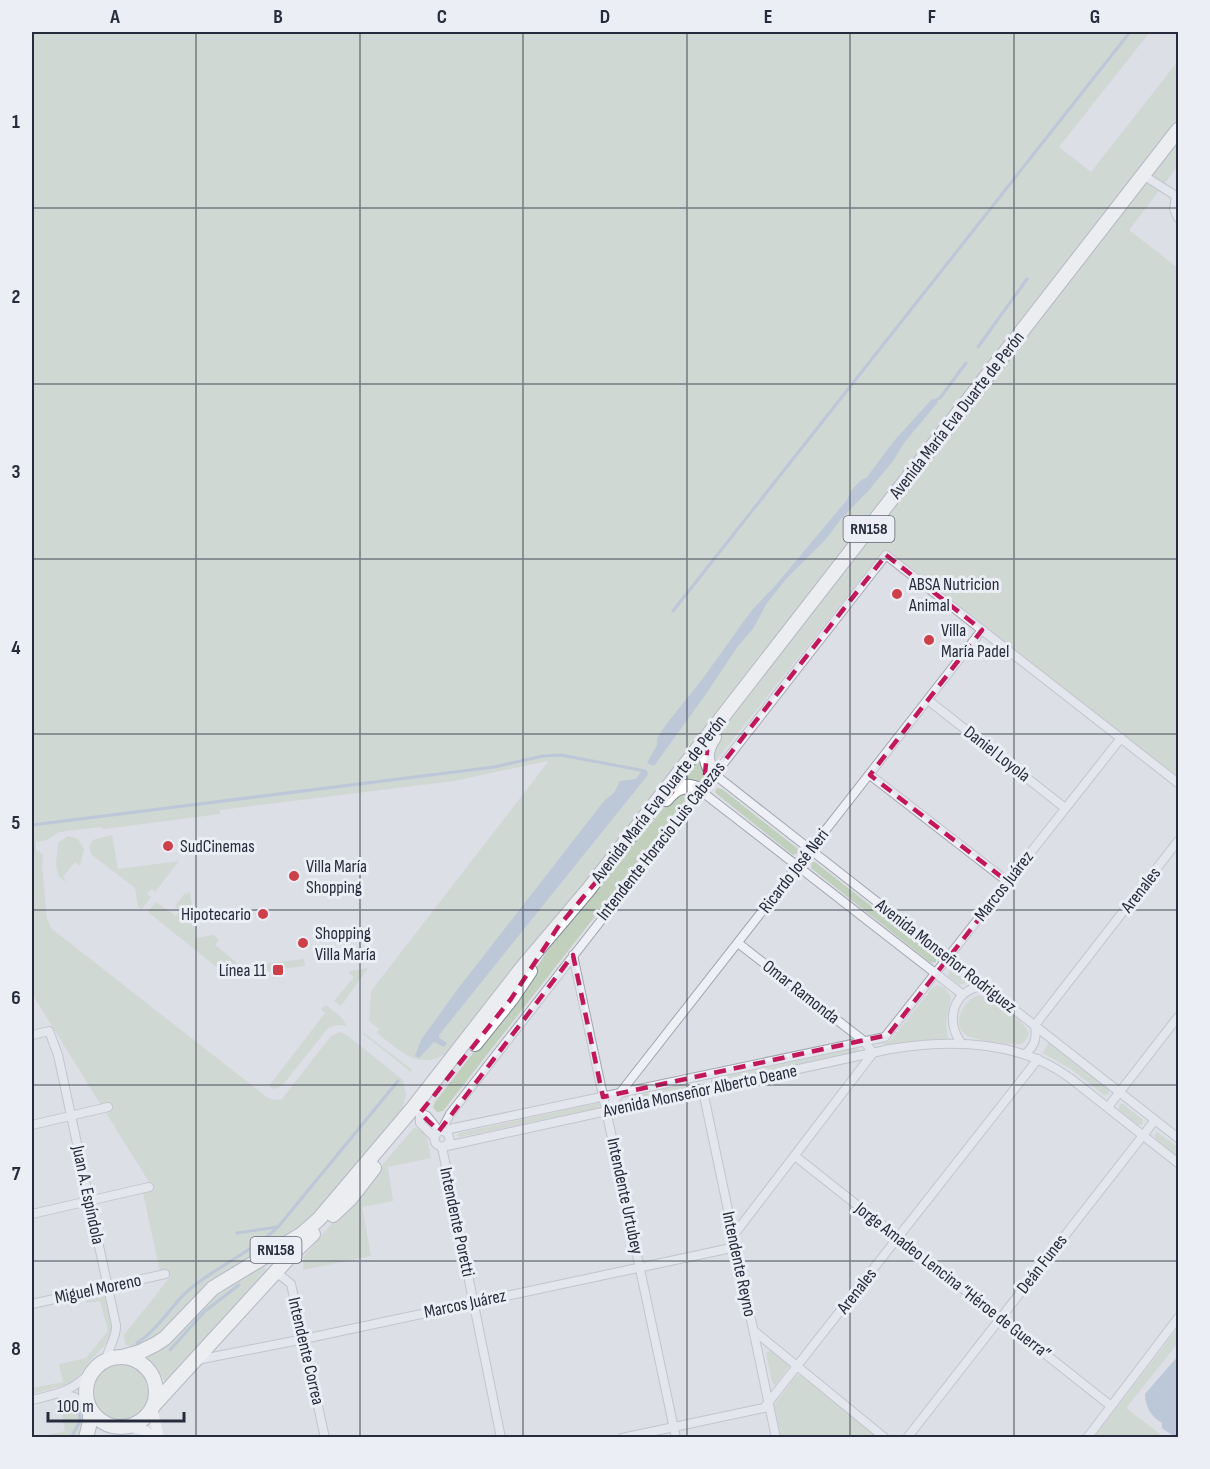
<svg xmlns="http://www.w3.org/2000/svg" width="1210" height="1469" font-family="'Sofia Sans Condensed',sans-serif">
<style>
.green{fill:#c0d0bd}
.water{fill:#96aac7}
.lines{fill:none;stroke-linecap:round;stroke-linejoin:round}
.stream{stroke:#96aac7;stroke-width:3}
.street-casing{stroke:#a2a6b0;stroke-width:10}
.highway-casing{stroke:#838b9d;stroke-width:16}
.street{stroke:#eef0f5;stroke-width:8}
.secondary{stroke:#fff;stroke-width:10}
.highway{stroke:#fff;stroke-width:14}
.marked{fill:none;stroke:#c2185b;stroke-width:4.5;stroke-dasharray:12 8;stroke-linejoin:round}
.grid{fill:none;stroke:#262c3c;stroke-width:1.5;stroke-opacity:0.55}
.poi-dot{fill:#cd3f49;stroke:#ebeef4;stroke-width:2}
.labels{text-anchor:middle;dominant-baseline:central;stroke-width:6;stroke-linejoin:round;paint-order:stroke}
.shield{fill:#ebeef4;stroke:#616673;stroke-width:1.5}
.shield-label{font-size:16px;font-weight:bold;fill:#262c3c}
.street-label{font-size:18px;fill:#262c3c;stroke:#ebeef4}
.poi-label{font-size:18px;fill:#262c3c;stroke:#ebeef4;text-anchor:start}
.neatline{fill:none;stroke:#262c3c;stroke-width:2}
.grid-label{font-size:20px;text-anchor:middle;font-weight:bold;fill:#262c3c}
</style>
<rect width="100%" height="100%" fill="#dcdfe6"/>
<g class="green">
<path d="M32,32H1150L1059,147L1091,172L1178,61V123L664,785L447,1053C416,1071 401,1051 377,1033L379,1029L369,1021L371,991L548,762L547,761L454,781L220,810V814L104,829L101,827L59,832L47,840L36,842V850L43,854L42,866L47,919L52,929L268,1098L275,1100L282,1099L331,1036L340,1032L348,1036L403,1080L406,1095L402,1111L319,1214L152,1340C143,1345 135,1350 125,1344L124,1335L170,1277L168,1271L160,1272L143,1193L154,1190L32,994Z"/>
<polygon points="1178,137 1178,166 1129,230 1178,268 1178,780 884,550 715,762 711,758 717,737 745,699 758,678"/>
<polygon points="700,754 707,773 698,784 682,782 681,779"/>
<polygon points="717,788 722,789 798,849 798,853 793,855 718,795 715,792"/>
<polygon points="676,793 689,793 689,796 443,1111 437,1112 433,1107 435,1102 515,999 557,937 625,849 652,822"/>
<polygon points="112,835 118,869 179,861 155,892 151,889 147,894 151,897 142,909 138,907 135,888 91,854 89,847 93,840"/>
<polygon points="68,836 78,839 84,849 80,866 75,862 63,877 67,882 59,877 56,864 58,843"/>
<polygon points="812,862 815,862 936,957 936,962 931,963 811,868"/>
<polygon points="190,891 196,938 213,935 219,940 215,945 236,962 237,967 304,959 305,966 234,975 224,973 148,912 156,902 176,916 180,910 175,906 185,893 187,894"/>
<polygon points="368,968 341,1006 334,1001 354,977 349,973 350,971"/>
<polygon points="949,970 953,970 968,982 960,985 948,976"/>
<polygon points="937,985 945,988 951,997 946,1022 948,1040 887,1046 881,1043 890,1041 932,988"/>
<path d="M979,995C991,996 1027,1023 1029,1034C1027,1038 1026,1042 1020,1044C1014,1046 971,1040 966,1035C950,1022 964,1000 979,995Z"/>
<polygon points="326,1005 342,1018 347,1026 336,1025 328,1028 282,1086 274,1089 269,1086 325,1013 321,1009"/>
<polygon points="362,1033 364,1033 411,1069 411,1072"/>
<polygon points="1049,1042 1109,1089 1109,1094 1104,1095 1071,1069 1044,1054 1043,1052"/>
<polygon points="857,1048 860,1050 858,1053 712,1084 711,1082 711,1079"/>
<polygon points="691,1083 693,1085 692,1088 628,1101 631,1096"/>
<polygon points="598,1103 601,1105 600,1108 460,1137 457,1135 459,1133"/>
<polygon points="1120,1104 1123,1104 1142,1119 1143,1124 1138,1125 1119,1110"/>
<path d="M414,1128C429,1130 428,1146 431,1158L388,1167L393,1201L362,1207L371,1256L303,1270L304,1256Z"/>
<polygon points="1157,1132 1178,1147 1178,1157 1155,1138 1155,1135"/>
<polygon points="261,1264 268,1271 265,1274 165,1381 144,1356 204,1302"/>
<polygon points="100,1295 106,1298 111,1316 112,1329 105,1345 89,1362 78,1378 71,1384 32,1394 32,1388 63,1382 59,1364 86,1358 108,1331 100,1301 87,1303 86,1298"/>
<polygon points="1178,1328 1178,1343 1126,1408 1164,1437 1094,1437"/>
<polygon points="771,1350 789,1366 775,1385 772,1383 766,1353"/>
<circle cx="120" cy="1391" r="31"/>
<polygon points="799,1375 801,1376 879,1437 781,1437 774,1405 795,1377"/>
<path d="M60,1402C88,1399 84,1418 82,1437L35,1438L65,1431Z"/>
</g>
<g class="water">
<polygon points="932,399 938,402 904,443 893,461 869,490 841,519 826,539 787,578 767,603 753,629 738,646 706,694 654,766 647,763 657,745 657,738 668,722 701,681 752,610 774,587 847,500 851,491 860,481 867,477 894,441"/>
<polygon points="643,769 648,772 647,776 439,1035 439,1038 447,1043 444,1047 434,1042 419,1058 415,1056 421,1040 457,990 604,801 614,793 620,781 636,779"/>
<path d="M1178,1356V1437H1175L1162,1428V1423C1151,1417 1145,1406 1145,1394Z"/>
</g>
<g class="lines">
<g class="stream">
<polyline points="978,347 1027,279"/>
<polyline points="934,401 940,398 966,363"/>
<polyline points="673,611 1130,32"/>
<polyline points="32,825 494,767 543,756 561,755 645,771"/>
<polyline points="237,1233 277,1227"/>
<path d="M137,1343C159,1329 171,1305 190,1289C217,1266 252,1252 278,1227L398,1081"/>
<polyline points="170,1350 205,1311 239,1285"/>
<polyline points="71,1438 80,1421 79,1411"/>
</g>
<g class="street-casing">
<g id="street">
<polyline points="1143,175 1176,196 1174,209 1178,218"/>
<polyline points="928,700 1065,808"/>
<polyline points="714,774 1178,1138"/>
<polyline points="870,775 1008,882"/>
<polyline points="701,791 962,994"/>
<polyline points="573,955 676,1438"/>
<path d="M32,1035L49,1031L58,1055L116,1325C117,1337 108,1348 106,1360"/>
<path d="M962,1044C944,1021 953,989 984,986"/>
<path d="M1025,1054C1035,1046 1037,1038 1035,1025L1178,841"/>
<polyline points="703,1091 776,1438"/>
<polyline points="1108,1107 1178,1017"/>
<polyline points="606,1111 982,630"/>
<polyline points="420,1113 420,1123 434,1137"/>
<polyline points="420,1113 427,1116 439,1131"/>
<polyline points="32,1125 108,1107"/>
<path d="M439,1131C427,1141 442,1154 450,1141L448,1134L444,1131"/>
<polyline points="440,1131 885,1037 1121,738"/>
<polyline points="441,1131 450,1114 886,555 1178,783"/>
<path d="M447,1146L890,1049C951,1039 1019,1040 1070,1078L1178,1163"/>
<polyline points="442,1147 501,1438"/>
<polyline points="795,1156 1111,1406"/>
<polyline points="32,1214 149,1187"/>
<polyline points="733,1236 873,1053 864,1041 738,943"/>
<polyline points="276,1272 291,1284 325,1438"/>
<polyline points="32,1304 165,1274"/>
<polyline points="753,1330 885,1438"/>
<polyline points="197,1360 304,1339 736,1247"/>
<polyline points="60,1394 74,1397 89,1406"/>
<path d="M32,1400C61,1393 71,1392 93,1370"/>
<polyline points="622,1438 764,1408 1038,1059"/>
<polyline points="907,1438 1155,1120"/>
<polyline points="1087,1438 1178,1318"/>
</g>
</g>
<g class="highway-casing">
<g id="highway">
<path d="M714,774C704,762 705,750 714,737"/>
<path d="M666,799C676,786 686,783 701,791"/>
<polyline points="475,1044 511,999 530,971"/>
<polyline points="333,1215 350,1199 374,1168"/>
<circle cx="121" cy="1392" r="35"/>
<polyline points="122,1357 140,1352 156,1344 165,1338 213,1288 302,1234 319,1219 413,1108 522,968 588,890 1178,130"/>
<polyline points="153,1406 293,1253 313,1234"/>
<polyline points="86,1438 90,1422 90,1409"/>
</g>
</g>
<use href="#street" class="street"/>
<g class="secondary">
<polyline points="152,1408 159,1438"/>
<polyline points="125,1426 142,1429 154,1438"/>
</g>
<use href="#highway" class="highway"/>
</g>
<path d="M0 0H1210V1469H0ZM886,555L982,630L870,775L1008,882L888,1035L603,1097L573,955L439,1131L420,1113L511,999L558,927L672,792L677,775L702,748L707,750L704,787Z" fill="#dcdfe6" fill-opacity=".55" fill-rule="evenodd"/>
<path class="marked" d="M886,555L982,630L870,775L1008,882L888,1035L603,1097L573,955L439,1131L420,1113L511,999L558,927L672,792L677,775L702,748L707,750L704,787Z"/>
<path class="grid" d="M196,32V1438M360,32V1438M523,32V1438M687,32V1438M850,32V1438M1014,32V1438M32,208H1178M32,384H1178M32,559H1178M32,734H1178M32,910H1178M32,1085H1178M32,1261H1178"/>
<g class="poi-dot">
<circle cx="897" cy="594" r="6"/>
<circle cx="929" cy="640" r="6"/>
<circle cx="168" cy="846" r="6"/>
<circle cx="294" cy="876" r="6"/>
<circle cx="263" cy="914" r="6"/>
<circle cx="303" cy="943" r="6"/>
<rect x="272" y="964" width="12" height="12" rx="3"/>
</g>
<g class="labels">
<g class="shield">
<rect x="843.5" y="516" width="51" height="26" rx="4.5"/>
<rect x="250.5" y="1237" width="51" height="26" rx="4.5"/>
</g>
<g class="shield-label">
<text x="869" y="529">RN158</text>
<text x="276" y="1250">RN158</text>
</g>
<g class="street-label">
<text transform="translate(957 415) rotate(-52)">Avenida María Eva Duarte de Perón</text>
<text transform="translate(997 754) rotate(38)">Daniel Loyola</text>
<text transform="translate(659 799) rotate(-52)">Avenida María Eva Duarte de Perón</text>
<text transform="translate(661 841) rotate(-52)">Intendente Horacio Luis Cabezas</text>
<text transform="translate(794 871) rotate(-52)">Ricardo José Neri</text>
<text transform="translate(1004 886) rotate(-52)">Marcos Juárez</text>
<text transform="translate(1141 890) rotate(-52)">Arenales</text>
<text transform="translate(946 956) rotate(38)">Avenida Monseñor Rodriguez</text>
<text transform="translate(801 992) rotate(38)">Omar Ramonda</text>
<text transform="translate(700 1091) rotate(-12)">Avenida Monseñor Alberto Deane</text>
<text transform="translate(88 1195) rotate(78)">Juan A. Espíndola</text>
<text transform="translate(625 1196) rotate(78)">Intendente Urtubey</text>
<text transform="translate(457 1222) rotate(78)">Intendente Poretti</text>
<text transform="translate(739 1264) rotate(78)">Intendente Reyno</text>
<text transform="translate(1042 1264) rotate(-52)">Deán Funes</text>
<text transform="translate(953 1281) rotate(38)">Jorge Amadeo Lencina “Héroe de Guerra”</text>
<text transform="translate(98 1289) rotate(-12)">Miguel Moreno</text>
<text transform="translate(857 1291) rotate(-52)">Arenales</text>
<text transform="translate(465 1304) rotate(-12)">Marcos Juárez</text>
<text transform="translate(306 1351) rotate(77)">Intendente Correa</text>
</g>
<g class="poi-label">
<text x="909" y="584">ABSA Nutricion<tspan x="909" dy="21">Animal</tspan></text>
<text x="941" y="630">Villa<tspan x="941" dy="21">María Padel</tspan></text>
<text x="180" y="846">SudCinemas</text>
<text x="306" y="866">Villa María<tspan x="306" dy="21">Shopping</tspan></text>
<text x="251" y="914" text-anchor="end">Hipotecario</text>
<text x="315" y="933">Shopping<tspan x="315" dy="21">Villa María</tspan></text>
<text x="266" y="970" text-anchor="end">Línea 11</text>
</g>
</g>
<rect width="1210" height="1469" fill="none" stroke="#ebeef4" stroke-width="66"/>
<path d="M48 1412v9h136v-9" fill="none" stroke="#262c3c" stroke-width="3"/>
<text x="57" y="1412" font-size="18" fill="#262c3c" stroke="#ebeef4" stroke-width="4.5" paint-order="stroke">100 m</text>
<rect x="33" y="33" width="1144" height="1403" class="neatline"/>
<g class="grid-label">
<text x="115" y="23">A</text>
<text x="278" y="23">B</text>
<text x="442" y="23">C</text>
<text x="605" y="23">D</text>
<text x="768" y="23">E</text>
<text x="932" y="23">F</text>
<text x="1095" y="23">G</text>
<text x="16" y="128">1</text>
<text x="16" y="303">2</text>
<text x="16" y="478">3</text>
<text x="16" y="654">4</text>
<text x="16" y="829">5</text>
<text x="16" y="1004">6</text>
<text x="16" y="1180">7</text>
<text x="16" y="1355">8</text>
</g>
</svg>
